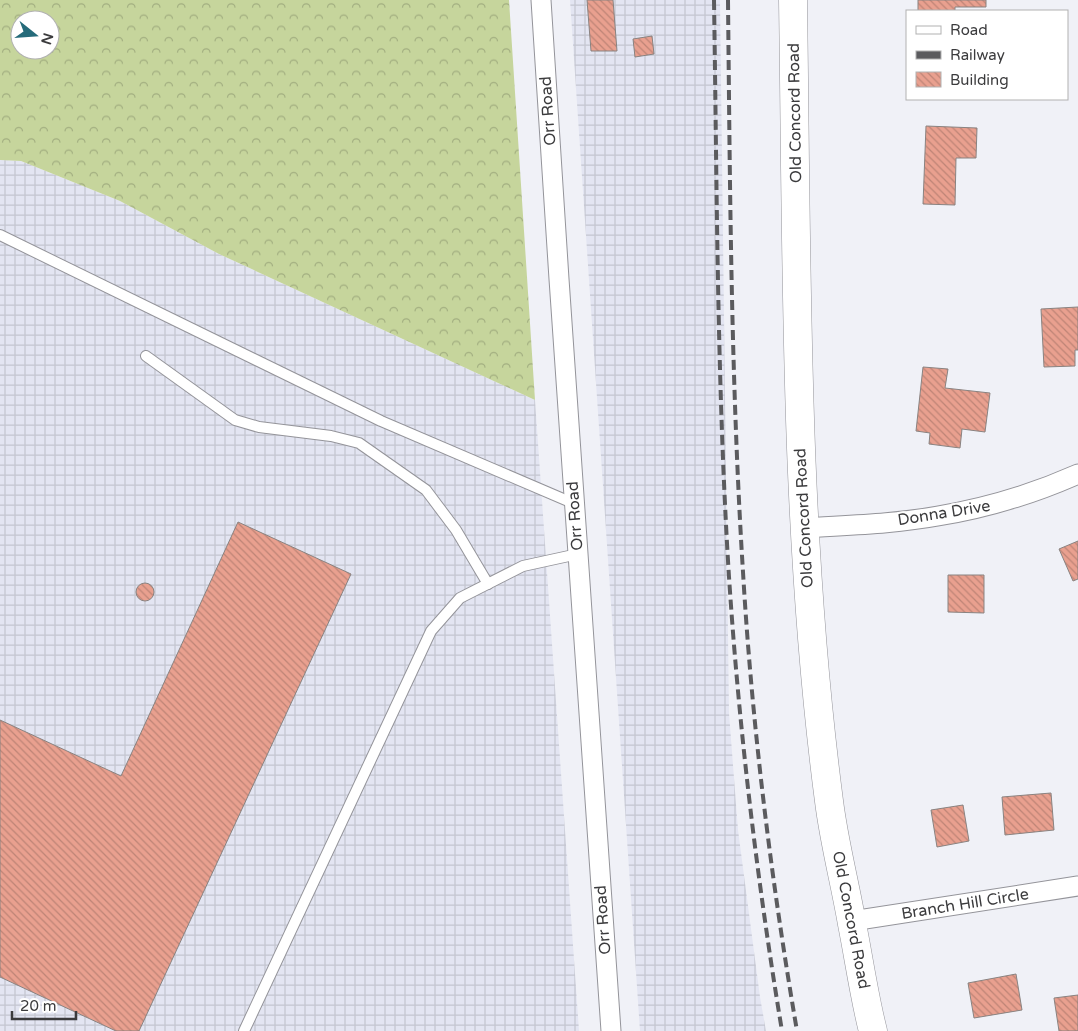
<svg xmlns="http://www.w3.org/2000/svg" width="1078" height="1031" font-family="'Varela Round',sans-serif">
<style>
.industrial{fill:url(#industrial-grid)}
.forest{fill:url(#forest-crowns);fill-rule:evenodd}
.building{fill:url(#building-back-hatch);stroke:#898381}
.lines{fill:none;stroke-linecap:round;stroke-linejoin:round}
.lane-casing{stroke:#94949a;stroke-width:12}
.street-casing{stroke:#94949a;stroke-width:21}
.secondary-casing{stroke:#94949a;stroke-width:29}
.lane{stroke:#fff;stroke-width:10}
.street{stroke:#fff;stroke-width:19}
.secondary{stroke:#fff;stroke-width:28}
.rail{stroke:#5b5b5e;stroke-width:4;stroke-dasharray:10 5;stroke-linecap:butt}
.labels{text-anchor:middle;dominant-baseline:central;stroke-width:4;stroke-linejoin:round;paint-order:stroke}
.street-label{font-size:16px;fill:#3b3b3d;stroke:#fff}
</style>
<defs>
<pattern id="industrial-grid" width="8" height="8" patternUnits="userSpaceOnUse" patternTransform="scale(1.25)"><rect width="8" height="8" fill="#e3e5f2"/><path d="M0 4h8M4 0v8" fill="none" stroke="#c4c5d0"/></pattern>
<pattern id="forest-crowns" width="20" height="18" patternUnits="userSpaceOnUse" patternTransform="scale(1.25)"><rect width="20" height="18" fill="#c6d59c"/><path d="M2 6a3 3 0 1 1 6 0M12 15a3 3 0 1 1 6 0" fill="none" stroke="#a2ae80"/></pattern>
<pattern id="building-back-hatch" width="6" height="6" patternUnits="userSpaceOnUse" patternTransform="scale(1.25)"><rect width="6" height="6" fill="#e9a08f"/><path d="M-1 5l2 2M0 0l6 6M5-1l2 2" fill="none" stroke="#be8476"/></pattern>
</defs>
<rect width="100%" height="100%" fill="#f0f1f7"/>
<g class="industrial">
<polygon points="570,0 720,0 729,713 738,830 760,997 766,1031 640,1031"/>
<polygon points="0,160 21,161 120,201 219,254 535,400 579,1031 0,1031"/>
</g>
<path class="forest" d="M0,0H509L535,400L219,254L120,201L21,161L0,160ZM20,20H50V50H20Z"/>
<g class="building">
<polygon points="587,0 613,0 617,51 591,51"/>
<polygon points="918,0 986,0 986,7 955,7 955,11 918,11"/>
<polygon points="652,36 654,54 635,57 633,39"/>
<polygon points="926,126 977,128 976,158 956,158 955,205 923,204"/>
<polygon points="1078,307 1078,350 1075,350 1075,366 1044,367 1041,309"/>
<polygon points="923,367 948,369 945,388 990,393 985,432 962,429 960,448 929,444 930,433 916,431"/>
<polygon points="238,522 351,574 139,1031 116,1031 0,977 0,720 121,776"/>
<polygon points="1078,541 1078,579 1073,581 1059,549"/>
<polygon points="948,575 984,575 984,613 948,612"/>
<circle cx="145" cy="592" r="9"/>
<polygon points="1051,793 1054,830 1005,835 1002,797"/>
<polygon points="963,805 969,841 937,847 931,810"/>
<polygon points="1016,974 1022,1010 974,1018 968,983"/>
<polygon points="1078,995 1078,1031 1059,1031 1054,998"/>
</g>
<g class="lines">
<g class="lane-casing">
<g id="lane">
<polyline points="0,235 381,421 575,504"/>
<polyline points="146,356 235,420 259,427 331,436 359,443 426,490 456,530 488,584"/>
<polyline points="244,1031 431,631 460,598 523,566 578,554"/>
</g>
</g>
<g class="street-casing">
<g id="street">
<polyline points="541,0 559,279 611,1031"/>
<path d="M804,528C849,525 894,524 938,516C987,508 1033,494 1078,474"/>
<polyline points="852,921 1078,886"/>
</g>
</g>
<g class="secondary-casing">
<path id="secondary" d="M793,0C797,267 794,535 829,801C834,842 845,883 852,924C859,959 864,996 873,1031"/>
</g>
<use href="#lane" class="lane"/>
<use href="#street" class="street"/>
<use href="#secondary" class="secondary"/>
<g class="rail">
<path d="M714,0C717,192 717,385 729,577C739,729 757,880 782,1031"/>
<path d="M728,0C730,191 731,381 743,572C752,725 771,879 797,1031"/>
</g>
</g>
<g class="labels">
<g class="street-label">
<text transform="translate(548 111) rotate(-94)">Orr Road</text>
<text transform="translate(795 113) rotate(-91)">Old Concord Road</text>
<text transform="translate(944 513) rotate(-9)">Donna Drive</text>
<text transform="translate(575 516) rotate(-94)">Orr Road</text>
<text transform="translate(804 518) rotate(-93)">Old Concord Road</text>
<text transform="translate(965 904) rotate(-9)">Branch Hill Circle</text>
<text transform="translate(603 920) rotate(-94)">Orr Road</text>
<text transform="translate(851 920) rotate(79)">Old Concord Road</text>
</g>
</g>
<rect x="906" y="10" width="162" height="90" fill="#ffffff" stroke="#b1b1b1"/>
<rect x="916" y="26" width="25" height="8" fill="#ffffff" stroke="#b1b1b1"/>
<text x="950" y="35" font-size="15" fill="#3b3b3d">Road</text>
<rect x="916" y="51" width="25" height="8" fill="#5b5b5e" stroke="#b1b1b1"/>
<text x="950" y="60" font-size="15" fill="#3b3b3d">Railway</text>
<rect x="916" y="72" width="25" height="15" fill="url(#building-back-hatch)" stroke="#b1b1b1"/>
<text x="950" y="85" font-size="15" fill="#3b3b3d">Building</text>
<g transform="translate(35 35) rotate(107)"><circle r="24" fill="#ffffff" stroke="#b1b1b1"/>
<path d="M0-4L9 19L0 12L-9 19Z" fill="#256b7a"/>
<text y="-8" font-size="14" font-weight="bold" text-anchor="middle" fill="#3b3b3d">N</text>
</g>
<path d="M12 1011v8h64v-8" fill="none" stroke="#3b3b3d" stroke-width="2.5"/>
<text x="20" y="1011" font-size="15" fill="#3b3b3d" stroke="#ffffff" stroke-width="4" paint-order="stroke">20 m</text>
</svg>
